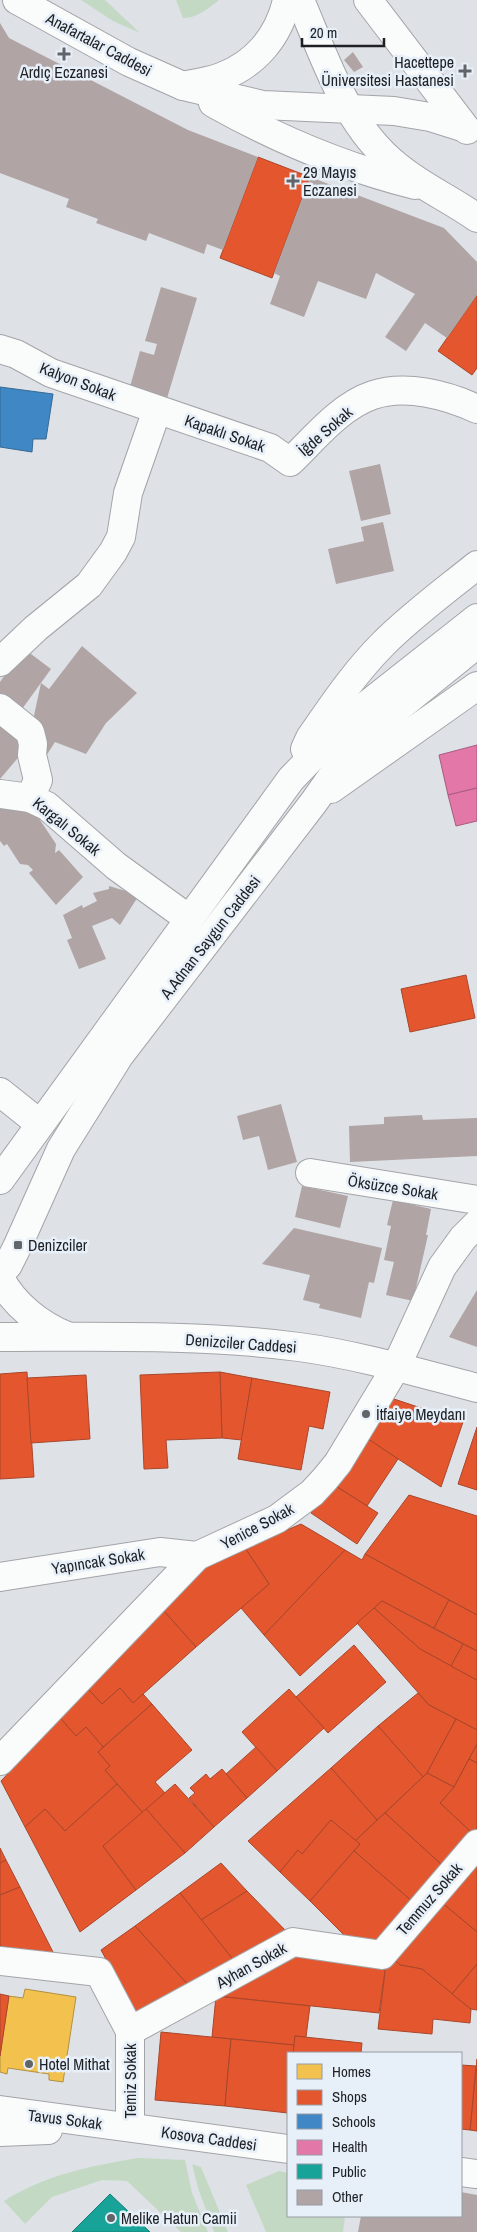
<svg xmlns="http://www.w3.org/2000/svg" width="477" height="2232" font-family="'Archivo Narrow',sans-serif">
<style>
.green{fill:#c4d9c4}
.homes{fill:#f2c14e;stroke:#b29141}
.shops{fill:#e4572e;stroke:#a9462b}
.schools{fill:#3f88c5;stroke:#356995}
.health{fill:#e377a8;stroke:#a85d80}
.public{fill:#17a398;stroke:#197c75}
.building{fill:#b0a4a5}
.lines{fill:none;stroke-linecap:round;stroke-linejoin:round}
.minor-casing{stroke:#a2a4a8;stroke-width:30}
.secondary-casing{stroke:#a2a4a8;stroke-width:30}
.primary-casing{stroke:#a2a4a8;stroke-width:30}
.minor{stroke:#fafbfb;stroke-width:28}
.secondary{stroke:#fafbfb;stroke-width:28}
.primary{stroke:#fafbfb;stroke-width:28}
.poi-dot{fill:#616468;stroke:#e7eff8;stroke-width:2}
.labels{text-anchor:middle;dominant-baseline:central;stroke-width:5;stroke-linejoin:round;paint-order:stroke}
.street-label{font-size:16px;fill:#1e2024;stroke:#e7eff8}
.poi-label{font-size:16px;fill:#1e2024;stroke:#e7eff8;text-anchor:start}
</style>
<rect width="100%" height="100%" fill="#dee2e7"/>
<g class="green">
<polygon points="81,0 105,0 140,33 113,21"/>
<path d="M176,0H219C209,8 196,19 183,18Z"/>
<path d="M138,2158L185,2160L192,2193L208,2232H181L127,2181L102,2180L52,2197L25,2224L4,2201C45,2175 90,2166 138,2158Z"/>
<polygon points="192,2164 201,2167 228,2232 214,2232 198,2188"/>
<polygon points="279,2171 288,2173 288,2216 345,2216 343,2232 266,2232 246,2185"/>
</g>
<polygon class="homes" points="25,1989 76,1997 63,2082 49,2080 49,2074 8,2068 7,2074 0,2072 0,2056 9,1996 23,1998"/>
<g class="shops">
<polygon points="258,157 310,177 272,278 220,258"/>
<polygon points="477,295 477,368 472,375 438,351"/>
<polygon points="466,975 475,1018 410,1032 401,989"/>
<polygon points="27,1372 34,1477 0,1479 0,1374"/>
<polygon points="220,1372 252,1378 242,1440 222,1438"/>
<polygon points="220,1372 222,1438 166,1440 168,1468 144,1469 140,1375"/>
<polygon points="86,1375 90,1439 31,1443 27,1378"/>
<polygon points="252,1378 330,1392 323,1429 309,1426 301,1470 238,1459"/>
<polygon points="388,1397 463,1422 441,1487 363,1436"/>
<polygon points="477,1427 477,1490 458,1484"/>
<polygon points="367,1438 398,1459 367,1506 336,1486"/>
<polygon points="331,1483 378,1513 357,1544 311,1513"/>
<polygon points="409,1495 477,1516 477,1615 365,1554"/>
<polygon points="301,1524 345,1550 264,1635 241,1608 269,1584 245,1548"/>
<polygon points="245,1548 269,1584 196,1647 163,1610 204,1566"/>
<polygon points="345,1550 362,1560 365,1554 449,1600 434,1628 382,1601 300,1676 264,1635"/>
<polygon points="449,1600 477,1615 477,1651 434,1628"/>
<polygon points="382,1601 463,1644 451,1666 420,1649 374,1608"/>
<polygon points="374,1608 420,1649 477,1680 477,1730 429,1705 357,1623"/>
<polygon points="163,1610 196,1647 133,1703 120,1688 102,1704 88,1689"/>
<polygon points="463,1644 477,1651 477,1680 451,1666"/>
<polygon points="354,1645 386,1682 328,1733 296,1697"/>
<polygon points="120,1688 133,1703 143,1694 152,1704 103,1747 86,1727 76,1736 60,1718 88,1689 102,1704"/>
<polygon points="289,1689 324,1728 277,1771 242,1732"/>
<polygon points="418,1693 429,1705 456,1719 427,1773 423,1777 378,1726"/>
<polygon points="152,1704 192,1750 155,1782 165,1793 143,1813 105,1770 110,1766 98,1752"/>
<polygon points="60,1718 76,1736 86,1727 103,1747 98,1752 110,1766 105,1770 117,1784 65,1831 45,1809 25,1827 1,1781"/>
<polygon points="456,1719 477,1730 477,1744 454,1787 427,1773"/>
<polygon points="378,1726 423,1777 377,1820 331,1768"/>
<polygon points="477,1744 477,1763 469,1759"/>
<polygon points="256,1747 277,1771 247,1798 226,1774"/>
<polygon points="469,1759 477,1763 477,1828 472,1833 440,1803 454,1787"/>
<polygon points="331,1768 377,1820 355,1841 331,1820 302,1854 298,1850 280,1872 248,1841"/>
<polygon points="222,1769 247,1798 214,1827 189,1798 195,1793 190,1788 206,1774 210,1779"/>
<polygon points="427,1773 454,1787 440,1803 472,1833 443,1866 385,1813"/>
<polygon points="117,1784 143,1813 103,1846 136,1890 80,1932 25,1827 45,1809 65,1831"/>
<polygon points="175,1784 214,1827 185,1853 146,1809"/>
<polygon points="146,1809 185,1853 136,1890 103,1846"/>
<polygon points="385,1813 443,1866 413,1902 354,1851 360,1844 355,1841"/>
<polygon points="331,1820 360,1844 310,1901 280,1872 298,1850 302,1854"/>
<polygon points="0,1848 6,1860 0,1863"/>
<polygon points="354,1851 413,1902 377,1942 348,1939 310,1901"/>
<polygon points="477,1858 477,1932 440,1901"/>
<polygon points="6,1860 20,1887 0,1895 0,1863"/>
<polygon points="221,1863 247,1891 201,1920 180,1893"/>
<polygon points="20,1887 54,1954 0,1946 0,1895"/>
<polygon points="247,1891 288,1933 235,1962 201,1920"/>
<polygon points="180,1893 235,1962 190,1987 135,1926"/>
<polygon points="440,1901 477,1932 477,1964 452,1994 422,1969 400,1965 392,1957"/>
<polygon points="135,1926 190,1987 137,2016 101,1950"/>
<polygon points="293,1952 386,1964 379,2013 216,1996"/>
<polygon points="392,1957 400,1965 422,1969 471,2009 470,2023 433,2019 432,2034 378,2029 386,1964"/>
<polygon points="477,1964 477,2010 471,2009 452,1994"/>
<polygon points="0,1994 9,1996 0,2056"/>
<polygon points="216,1996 310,2006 306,2037 295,2036 294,2045 212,2037"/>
<polygon points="161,2032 231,2039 225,2106 155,2100"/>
<polygon points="295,2036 362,2043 361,2053 293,2053"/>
<polygon points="231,2039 294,2045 293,2053 288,2053 288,2113 225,2106"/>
<polygon points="477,2059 477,2131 470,2130"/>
<polygon points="461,2065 476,2066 470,2130 461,2129"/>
</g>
<polygon class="schools" points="0,387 53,394 46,439 33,439 32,452 0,447"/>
<g class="health">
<polygon points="477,745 477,788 448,795 439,755"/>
<polygon points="477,788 477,821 456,826 448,795"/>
</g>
<polygon class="public" points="110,2194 150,2232 72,2232"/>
<g class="building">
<polygon points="0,23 9,38 188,130 258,157 223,250 207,244 204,254 149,233 146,241 96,223 98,219 66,207 69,199 0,173"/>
<polygon points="353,52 363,67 354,72 344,60"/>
<polygon points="310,177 444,228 477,262 477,295 447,338 425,323 406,351 385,337 415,294 376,273 366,299 318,281 304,317 270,304 280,276 274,273"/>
<polygon points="161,287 197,298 165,405 128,394 140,351 154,355 157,344 145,341"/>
<polygon points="380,464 391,514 361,521 349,471"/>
<polygon points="383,522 394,571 336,584 328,549 364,541 361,527"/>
<polygon points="82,646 137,693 106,723 86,754 55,742 46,756 28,746 0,779 0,714 29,739 41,683 49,689"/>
<polygon points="27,651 51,669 17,716 0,703 0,682 16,659"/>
<polygon points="0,797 30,805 56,844 55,853 59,850 83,877 56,905 29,873 33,870 28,865 20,864 7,844 4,846 0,841"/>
<polygon points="109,886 139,895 120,925 112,918 92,926 106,959 79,969 67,940 72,938 63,915 82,905 83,908 97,901 93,893 109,889"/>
<polygon points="281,1104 297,1162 268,1170 259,1136 243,1140 237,1116"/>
<polygon points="422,1115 423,1120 477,1118 477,1156 350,1162 349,1126 384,1124 384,1117"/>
<polygon points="302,1186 348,1196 340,1228 295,1217"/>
<polygon points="393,1200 431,1209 426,1235 428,1235 413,1301 386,1295 394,1262 384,1260 391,1226 387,1225"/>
<polygon points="294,1228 382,1248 374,1283 369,1282 361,1318 319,1308 320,1304 303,1300 310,1275 262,1264"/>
<polygon points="477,1290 477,1347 449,1337"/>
<polygon points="461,2192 477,2195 477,2232 358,2232 361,2216 461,2216"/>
</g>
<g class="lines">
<g class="minor-casing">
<g id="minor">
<path d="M0,349L16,354L51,373L270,448L290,462C314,439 340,406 373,395C406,384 447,395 477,409"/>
<polyline points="0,662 36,628 89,585 113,552 121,537 128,493 157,410"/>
<polyline points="0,708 30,732 33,744 32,755 38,780 30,798"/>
<polyline points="0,794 30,798 47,806 116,866 189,919"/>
<polyline points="0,1092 40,1124"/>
<polyline points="310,1173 477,1200"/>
<polyline points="0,1577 160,1552 197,1556"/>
<polyline points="0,1761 197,1556 277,1519 312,1493 325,1479 338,1463 396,1367 442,1267 463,1238 477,1224"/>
<polyline points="0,1961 99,1972 130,2031 130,2127"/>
<polyline points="130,2031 293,1942 382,1955 477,1844"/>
<polyline points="0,2110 288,2149"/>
<polyline points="0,2132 48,2130"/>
<polyline points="461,2172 477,2174"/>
</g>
</g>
<g class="secondary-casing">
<g id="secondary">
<polyline points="17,0 129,62 183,86"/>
<path d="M305,749L310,738C333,705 355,672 383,644C412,615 445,591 477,565"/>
<polyline points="331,789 477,686"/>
<polyline points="0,1180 291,779 349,719 477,618"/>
<polyline points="0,1274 8,1265 18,1245 61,1149 119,1056 314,802 357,741 477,644"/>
<path d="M0,1278C14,1305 40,1325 67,1336"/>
<path d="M0,1337C100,1337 201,1334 299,1347C359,1355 419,1373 477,1388"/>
</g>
</g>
<g class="primary-casing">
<g id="primary">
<path d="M300,0C325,58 346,126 397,166C422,187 451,199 477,218"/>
<polyline points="368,0 467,130"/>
<path d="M187,85C198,83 210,81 221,77C256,64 279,36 287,0"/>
<polyline points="183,86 263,105 394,111 430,117 465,128"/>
<path d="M213,103C277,139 343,167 415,185"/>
</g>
</g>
<use href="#minor" class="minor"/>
<use href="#secondary" class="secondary"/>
<use href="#primary" class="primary"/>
</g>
<g class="poi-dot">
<path d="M61.5 46.5h5v5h5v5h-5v5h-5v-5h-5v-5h5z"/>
<path d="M462.5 63.5h5v5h5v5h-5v5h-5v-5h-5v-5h5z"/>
<path d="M290.5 173.5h5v5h5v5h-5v5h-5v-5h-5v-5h5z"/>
<rect x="13" y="1240" width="10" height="10" rx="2.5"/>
<circle cx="366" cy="1414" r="5"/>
<circle cx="29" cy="2064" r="5"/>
<circle cx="111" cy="2218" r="5"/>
</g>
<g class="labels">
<g class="street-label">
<text transform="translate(99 44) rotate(28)">Anafartalar Caddesi</text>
<text transform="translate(78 381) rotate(21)">Kalyon Sokak</text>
<text transform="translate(325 431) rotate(-41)">İğde Sokak</text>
<text transform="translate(225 433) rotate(19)">Kapaklı Sokak</text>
<text transform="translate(67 826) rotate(39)">Kargalı Sokak</text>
<text transform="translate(210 937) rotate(-52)">A.Adnan Saygun Caddesi</text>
<text transform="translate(393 1187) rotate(9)">Öksüzce Sokak</text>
<text transform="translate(241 1343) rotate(4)">Denizciler Caddesi</text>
<text transform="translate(257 1526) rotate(-28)">Yenice Sokak</text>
<text transform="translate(98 1561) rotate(-9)">Yapıncak Sokak</text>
<text transform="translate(429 1899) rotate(-49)">Temmuz Sokak</text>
<text transform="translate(251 1965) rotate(-29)">Ayhan Sokak</text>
<text transform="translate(130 2081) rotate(-90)">Temiz Sokak</text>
<text transform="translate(65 2119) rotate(7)">Tavus Sokak</text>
<text transform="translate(209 2138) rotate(8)">Kosova Caddesi</text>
</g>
<g class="poi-label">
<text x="454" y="62" text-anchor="end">Hacettepe<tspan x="454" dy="18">Üniversitesi Hastanesi</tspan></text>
<text x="64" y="72" text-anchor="middle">Ardıç Eczanesi</text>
<text x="303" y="172">29 Mayıs<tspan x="303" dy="18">Eczanesi</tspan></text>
<text x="28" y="1245">Denizciler</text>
<text x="376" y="1414">İtfaiye Meydanı</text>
<text x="39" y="2064">Hotel Mithat</text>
<text x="121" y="2218">Melike Hatun Camii</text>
</g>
</g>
<rect x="287" y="2052" width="175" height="165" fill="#e7eff8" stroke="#979ca3"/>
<rect x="297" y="2064" width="25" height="15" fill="#f2c14e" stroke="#979ca3"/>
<text x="332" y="2077" font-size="15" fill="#1e2024">Homes</text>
<rect x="297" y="2090" width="25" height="15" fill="#e4572e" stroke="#979ca3"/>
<text x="332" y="2102" font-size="15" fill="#1e2024">Shops</text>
<rect x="297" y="2114" width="25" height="15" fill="#3f88c5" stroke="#979ca3"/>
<text x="332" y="2127" font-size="15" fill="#1e2024">Schools</text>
<rect x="297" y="2140" width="25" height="15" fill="#e377a8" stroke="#979ca3"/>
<text x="332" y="2152" font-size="15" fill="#1e2024">Health</text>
<rect x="297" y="2164" width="25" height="15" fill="#17a398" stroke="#979ca3"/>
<text x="332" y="2177" font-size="15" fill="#1e2024">Public</text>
<rect x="297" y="2190" width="25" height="15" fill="#b0a4a5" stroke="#979ca3"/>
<text x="332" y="2202" font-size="15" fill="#1e2024">Other</text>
<path d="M302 38v8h82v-8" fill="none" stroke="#1e2024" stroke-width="2.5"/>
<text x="310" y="38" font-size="15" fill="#1e2024" stroke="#e7eff8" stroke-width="4" paint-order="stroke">20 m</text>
</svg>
